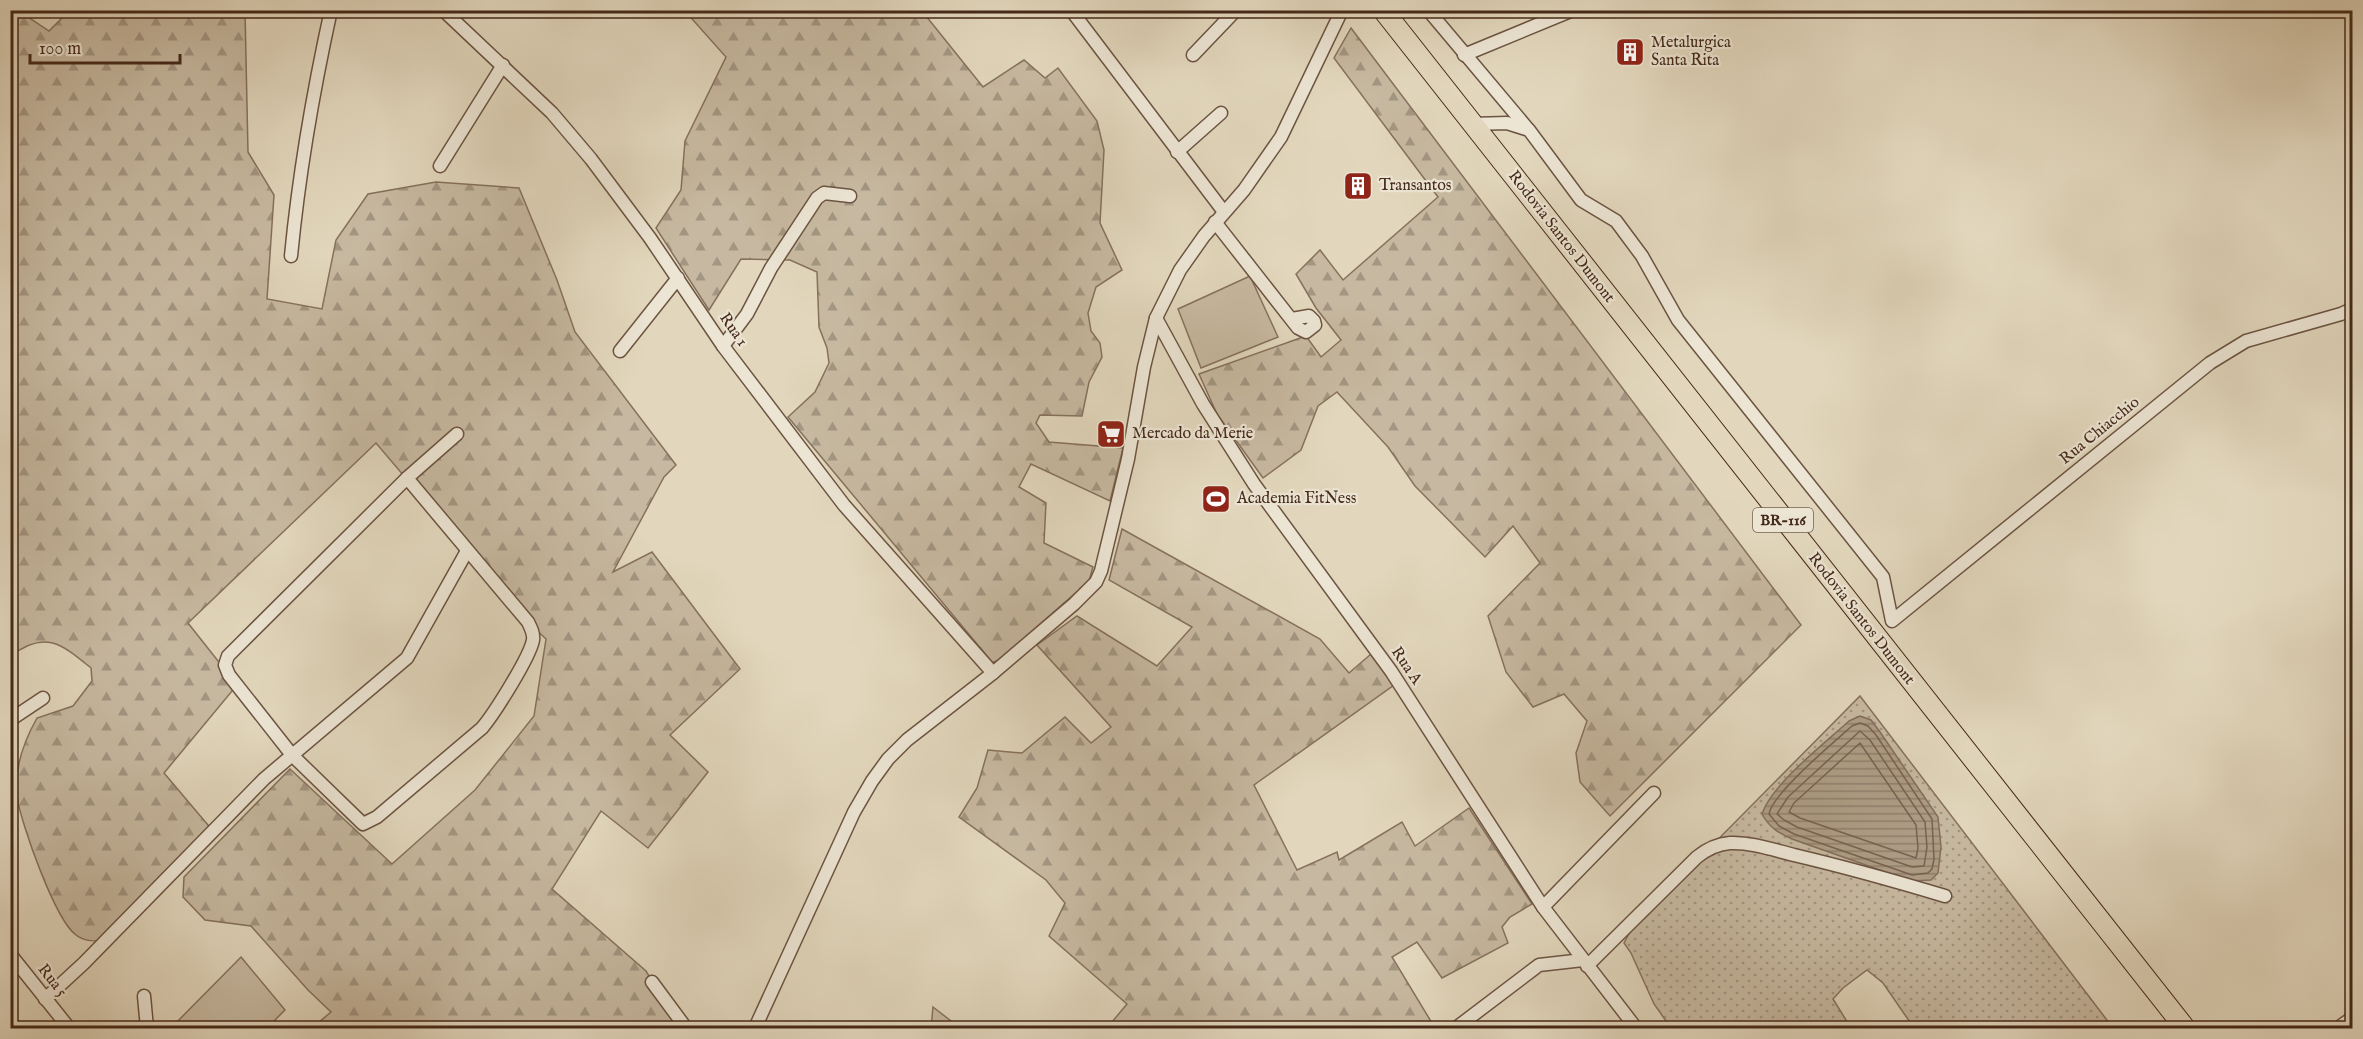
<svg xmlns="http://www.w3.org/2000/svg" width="2363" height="1039" font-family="'IM FELL English',serif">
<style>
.grass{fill:url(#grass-dots);stroke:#86715d;stroke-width:1.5}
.forest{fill:url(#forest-firs);stroke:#86715d;stroke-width:1.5}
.pitch{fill:#c7b9a1;stroke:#86715d;stroke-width:1.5}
.water{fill:url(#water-rules);stroke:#836e5a;stroke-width:1.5}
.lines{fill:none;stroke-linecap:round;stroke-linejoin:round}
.shore{stroke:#79624f;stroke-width:1.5}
.minor-casing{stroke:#6c5442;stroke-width:15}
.trunk-casing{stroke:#452919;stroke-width:22}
.minor{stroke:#ece5d4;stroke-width:12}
.trunk{stroke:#e2d7bd;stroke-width:20}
.labels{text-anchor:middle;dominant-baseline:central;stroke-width:4.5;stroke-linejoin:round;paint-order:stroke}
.shield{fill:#ece5d4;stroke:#776151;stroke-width:1.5}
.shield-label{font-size:15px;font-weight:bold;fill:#452919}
.poi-label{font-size:16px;fill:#452919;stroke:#ece5d4;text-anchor:start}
.street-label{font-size:16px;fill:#452919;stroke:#ece5d4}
</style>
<defs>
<pattern id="grass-dots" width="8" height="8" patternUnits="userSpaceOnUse" patternTransform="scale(1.5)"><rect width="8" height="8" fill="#c7b9a1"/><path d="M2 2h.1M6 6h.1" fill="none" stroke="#a39682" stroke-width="1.8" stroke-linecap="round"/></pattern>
<pattern id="forest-firs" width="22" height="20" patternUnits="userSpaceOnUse" patternTransform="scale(1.5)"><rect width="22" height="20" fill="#c7b9a1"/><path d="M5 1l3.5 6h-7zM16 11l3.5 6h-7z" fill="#a39682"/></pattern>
<pattern id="water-rules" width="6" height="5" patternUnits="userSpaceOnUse" patternTransform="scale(1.5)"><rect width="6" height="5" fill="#ad9c85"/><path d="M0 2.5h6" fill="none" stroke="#8f7f6c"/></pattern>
</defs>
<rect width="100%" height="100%" fill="#e2d7bd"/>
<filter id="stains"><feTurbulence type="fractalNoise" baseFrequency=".00333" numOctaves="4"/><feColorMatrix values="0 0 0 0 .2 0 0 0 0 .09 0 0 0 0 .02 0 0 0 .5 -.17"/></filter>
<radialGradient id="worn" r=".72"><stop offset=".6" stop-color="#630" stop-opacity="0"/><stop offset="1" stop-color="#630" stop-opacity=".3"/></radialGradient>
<polygon class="grass" points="1860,696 2113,1028 1914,1028 1883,983 1867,970 1843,988 1833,999 1851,1028 1671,1028 1654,1004 1631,953 1624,943 1631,930 1660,898"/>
<g class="forest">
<path d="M11,11H19L49,31L69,11H245L248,152L274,195L267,299L322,309L336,240L368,194L436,182L519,188L557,280L575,332L676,465L664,477L613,572L652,552L740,669L670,735L708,772L648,848L601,811L552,889L646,971L680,1028H312L331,1012L308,990L251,926L205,920L183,897L184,877L290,769L392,864L475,790L534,716L546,639L528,622L376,443L188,623L237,685L164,773L213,831L106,941C95,941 85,942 76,935C55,920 21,823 17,797C14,770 24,741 37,718L73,706L92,681L91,668C63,645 45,629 11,656Z"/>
<polygon points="685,11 922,11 983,87 1024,60 1045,78 1058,68 1097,121 1104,150 1100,223 1122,270 1096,287 1088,313 1091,331 1100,343 1102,357 1089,382 1082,416 1040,415 1036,423 1049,442 1123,448 1110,501 1031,464 1019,487 1046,503 1044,543 1093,567 1089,581 998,661 992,662 788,417 815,392 829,363 827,348 819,327 817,272 790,260 741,259 709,310 656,228 681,190 685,141 726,57"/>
<polygon points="1351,28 1801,625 1610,816 1580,782 1576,753 1587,721 1564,694 1533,707 1506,672 1488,616 1540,563 1513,526 1485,557 1415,486 1388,447 1337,392 1318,406 1301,450 1263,478 1217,414 1199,374 1306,336 1321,357 1341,340 1316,308 1296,274 1320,250 1343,280 1438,197 1334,58"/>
<polygon points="1122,529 1320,639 1349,673 1371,654 1394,685 1254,785 1297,870 1337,852 1339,860 1402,822 1415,846 1469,808 1532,904 1510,917 1502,927 1508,943 1442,978 1417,942 1392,957 1435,1028 1107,1028 1127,1004 1049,936 1065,903 1046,880 959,817 977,788 988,750 1022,753 1065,717 1091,743 1111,727 1037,645 1077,616 1157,666 1192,627 1109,580"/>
<polygon points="933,1007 960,1028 931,1028"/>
</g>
<g class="pitch">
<polygon points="1250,276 1278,337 1201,368 1178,309"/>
<polygon points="241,957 285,1010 267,1028 171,1028"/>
</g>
<path class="water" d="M1860,716L1871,720L1880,732L1938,817L1941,847L1938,873L1931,880L1911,881L1792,839C1778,833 1769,827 1762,814C1771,785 1825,743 1849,721Z"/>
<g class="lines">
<g class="shore">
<path d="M1860,723L1868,726L1876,735L1932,819L1934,859L1932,869L1928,873L1912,875L1794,834L1779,826L1769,814C1772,794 1834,742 1852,726Z"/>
<polygon points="1860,731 1870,740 1925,822 1927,847 1924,866 1912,867 1797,827 1784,820 1777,814 1788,797"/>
<polygon points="1860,743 1916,825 1918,848 1916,858 1800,818 1789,812 1794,803"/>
</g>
<g class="minor-casing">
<g id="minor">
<polyline points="443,10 552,113 591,159 650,238 723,346 844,505 993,673"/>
<polyline points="1071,10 1224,212"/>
<polyline points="1428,10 1528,129"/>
<polyline points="1193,55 1236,10"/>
<polyline points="1464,55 1573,10"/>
<polyline points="1472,124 1507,123 1529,130 1581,200 1616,221 1642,256 1678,320 1883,577 1892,621 2210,363 2246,341 2341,314 2352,309"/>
<polyline points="1177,152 1221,113"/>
<polyline points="440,166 503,65"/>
<polyline points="1215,222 1298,328 1306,332 1315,325 1314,321 1309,316 1292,319"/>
<path d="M291,256C299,173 313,92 331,10"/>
<polyline points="1156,318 1203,404 1254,484 1391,671 1543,907 1636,1028"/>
<polyline points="723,346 747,314 771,268 817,198 824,193 850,196"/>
<polyline points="620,351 678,278"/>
<path d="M407,478L528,622C531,628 534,634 533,640C530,657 494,714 482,728L377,817L363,824L292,755L229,675L225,665L228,656Z"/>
<polyline points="407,478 457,434"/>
<polyline points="10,720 43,698"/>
<polyline points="1543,907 1654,793"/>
<polyline points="10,954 69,1028"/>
<path d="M1587,966L1697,857C1707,849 1717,844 1730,843C1751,842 1774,850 1794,855C1845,867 1895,881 1945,896"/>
<polyline points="652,982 686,1028"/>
<polyline points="144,996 147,1028"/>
<polyline points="45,999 84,963 264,779 407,658 467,551"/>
<polyline points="755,1028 854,812 872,781 888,759 907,740 993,673 1074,604 1096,582 1101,571 1128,459 1144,367 1156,318 1180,270 1204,236 1244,190 1281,137 1342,10"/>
<polyline points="1456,1028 1539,965 1583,960"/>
<polyline points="2338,1028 2352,1018"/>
</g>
</g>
<g class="trunk-casing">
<polyline id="trunk" points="1383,10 2185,1028"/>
</g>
<use href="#minor" class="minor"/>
<use href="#trunk" class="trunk"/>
</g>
<defs>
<g id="building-square" transform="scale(1.5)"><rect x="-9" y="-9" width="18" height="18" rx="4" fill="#8f2418" stroke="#ece5d4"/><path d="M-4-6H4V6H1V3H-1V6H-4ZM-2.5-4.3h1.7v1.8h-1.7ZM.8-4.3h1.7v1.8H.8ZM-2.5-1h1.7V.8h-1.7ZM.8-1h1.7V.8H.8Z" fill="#fff"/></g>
<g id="supermarket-square" transform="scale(1.5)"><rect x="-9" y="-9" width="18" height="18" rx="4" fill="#8f2418" stroke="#ece5d4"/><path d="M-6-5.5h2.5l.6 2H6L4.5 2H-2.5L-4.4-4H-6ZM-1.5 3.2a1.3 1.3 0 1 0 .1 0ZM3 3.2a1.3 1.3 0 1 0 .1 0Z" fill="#fff"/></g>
<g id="stadium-square" transform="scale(1.5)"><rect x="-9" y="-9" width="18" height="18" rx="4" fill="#8f2418" stroke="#ece5d4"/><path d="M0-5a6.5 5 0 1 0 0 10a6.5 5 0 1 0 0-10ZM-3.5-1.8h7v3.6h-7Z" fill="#fff"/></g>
</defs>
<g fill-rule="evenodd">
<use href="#building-square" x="1630" y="52"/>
<use href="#building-square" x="1358" y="186"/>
<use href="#supermarket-square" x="1111" y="434"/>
<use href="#stadium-square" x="1216" y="499"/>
</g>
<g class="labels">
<rect class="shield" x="1753" y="508" width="60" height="24" rx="4.5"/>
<g class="shield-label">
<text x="1783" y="520">BR-116</text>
</g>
<g class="poi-label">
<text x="1651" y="43">Metalurgica<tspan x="1651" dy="18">Santa Rita</tspan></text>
<text x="1379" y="186">Transantos</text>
<text x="1132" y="434">Mercado da Merie</text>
<text x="1237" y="499">Academia FitNess</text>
</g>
<g class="street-label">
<text transform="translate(1561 237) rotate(52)">Rodovia Santos Dumont</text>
<text transform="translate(733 330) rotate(55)">Rua 1</text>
<text transform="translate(2100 431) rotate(-39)">Rua Chiacchio</text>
<text transform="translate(1861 619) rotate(52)">Rodovia Santos Dumont</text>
<text transform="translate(1406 666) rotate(56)">Rua A</text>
<text transform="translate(52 981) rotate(52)">Rua 5</text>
</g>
</g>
<rect width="2363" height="1039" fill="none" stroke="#e2d7bd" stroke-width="36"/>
<rect x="12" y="12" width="2339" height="1015" fill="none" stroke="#452919" stroke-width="3"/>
<rect x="18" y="18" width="2327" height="1003" fill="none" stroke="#452919" stroke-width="1.5"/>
<path d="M30 54v9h150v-9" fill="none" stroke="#452919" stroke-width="3"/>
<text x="39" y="54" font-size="18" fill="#452919" stroke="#ece5d4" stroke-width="4.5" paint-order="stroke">100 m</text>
<rect width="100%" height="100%" filter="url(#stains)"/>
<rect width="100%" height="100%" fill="url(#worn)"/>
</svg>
